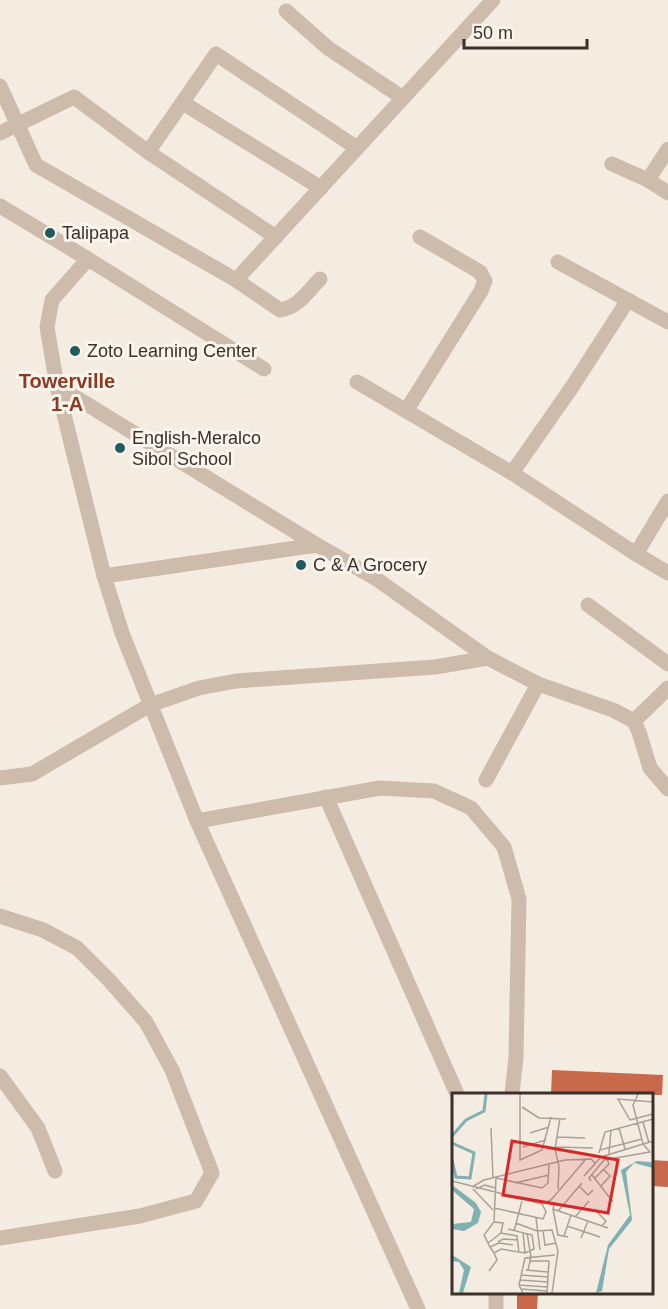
<svg xmlns="http://www.w3.org/2000/svg" width="668" height="1309" font-family="Helvetica,sans-serif">
<style>
.building{fill:#c8694b}
.lines{fill:none;stroke-linecap:round;stroke-linejoin:round}
.minor{stroke:#cdbbac;stroke-width:15}
.tertiary{stroke:#cdbbac;stroke-width:15}
.poi-dot{fill:#1f5a5e;stroke:#fbf5ee;stroke-width:2}
.labels{text-anchor:middle;dominant-baseline:central;stroke-width:6;stroke-linejoin:round;paint-order:stroke}
.poi-label{font-size:18px;fill:#3b302b;stroke:#fbf5ee;text-anchor:start}
.neighbourhood-label{font-size:20px;font-weight:bold;fill:#8c3b22;stroke:#fbf5ee}
.inset-river{fill:none;stroke:#7fb0b2;stroke-width:3}
.inset-road{fill:none;stroke:#aaa098;stroke-width:1.5}
.view{fill:#d62828;fill-opacity:0.15;stroke:#d62828;stroke-width:3}
.inset-edge{fill:none;stroke:#3b302b;stroke-width:3}
</style>
<rect width="100%" height="100%" fill="#f4ebe1"/>
<g class="building">
<polygon points="552,1070 663,1075 662,1095 551,1095"/>
<polygon points="651,1160 668,1161 668,1187 651,1186"/>
<polygon points="517,1293 538,1293 537,1309 517,1309"/>
</g>
<g class="lines">
<g class="minor">
<polyline points="286,11 328,48 403,98"/>
<path d="M0,86L36,165L236,280L280,310C298,308 308,291 320,279"/>
<polyline points="183,103 321,188"/>
<polyline points="0,133 74,97 148,152 276,237"/>
<polyline points="148,152 216,54 357,148"/>
<polyline points="612,164 648,180 668,193"/>
<polyline points="648,180 668,149"/>
<polyline points="88,259 264,369"/>
<polyline points="558,262 668,322"/>
<polyline points="236,280 493,0"/>
<polyline points="357,382 512,473 636,554 668,573"/>
<polyline points="57,386 317,545 375,578 488,658 538,684 613,710 634,721 639,732 650,768 668,789"/>
<polyline points="406,411 481,291 485,281 480,272 420,237"/>
<polyline points="512,473 572,387 628,300"/>
<polyline points="636,554 668,501"/>
<polyline points="104,576 317,545"/>
<polyline points="588,605 668,664"/>
<polyline points="634,721 668,688"/>
<polyline points="0,778 32,774 150,705 199,688 236,681 435,667 488,658"/>
<polyline points="486,780 538,684"/>
<polyline points="326,797 457,1094"/>
<polyline points="197,821 380,788 434,791 471,808 504,847 519,899 516,1057 512,1094"/>
<polyline points="0,916 43,930 77,948 109,980 146,1022 172,1070 212,1173 196,1201 140,1216 0,1238"/>
<polyline points="0,1076 38,1128 55,1171"/>
<polyline points="496,1309 496,1292"/>
</g>
<polyline class="tertiary" points="0,206 88,259 52,300 47,327 57,386 104,576 122,633 197,821 418,1309"/>
</g>
<g class="poi-dot">
<circle cx="50" cy="233" r="6"/>
<circle cx="75" cy="351" r="6"/>
<circle cx="120" cy="448" r="6"/>
<circle cx="301" cy="565" r="6"/>
</g>
<g class="labels">
<g class="poi-label">
<text x="62" y="233">Talipapa</text>
<text x="87" y="351">Zoto Learning Center</text>
<text x="132" y="438">English-Meralco<tspan x="132" dy="21">Sibol School</tspan></text>
<text x="313" y="565">C &amp; A Grocery</text>
</g>
<g class="neighbourhood-label">
<text x="67" y="381">Towerville<tspan x="67" dy="23">1-A</tspan></text>
</g>
</g>
<g transform="translate(452 1093)">
<rect width="201" height="201" fill="#f4ebe1"/>
<path d="M185,68L199,69L201,75L182,70L174,79L180,127L157,156L150,198L144,200L156,152L178,122L169,77ZM0,92L24,110L29,119L26,130L12,138L0,136V131L19,129L22,116L0,97ZM0,162L19,174L11,200H7L12,177L7,169L0,168Z" fill="#7fb0b2"/>
<path class="inset-river" d="M0,43L14,27L32,18L34,1M0,50L22,60L18,85L4,84L0,67"/>
<path class="inset-road" d="M68,1V67L90,57L99,24M201,9L166,6L178,27L201,21M70,14L87,25L114,26M191,29L197,50M39,35L41,85M167,35L173,56M78,40L97,34M105,44L133,45M71,54L94,47M103,54L141,55M148,57L190,46M147,60L153,39L201,26M157,61L159,37M140,82L161,109M132,83L149,64L201,48M44,85L42,129L32,142L38,154L42,160L49,156L73,160L82,156L80,142L56,136M44,85L90,95L96,90L97,71M143,85L157,71L155,65M0,88L90,111L99,107L134,66M139,88L137,85L152,67L198,59L191,51L181,12L186,1M63,90L97,82M127,93L136,102L141,97M149,93L158,83L151,76M20,94L32,87L113,67L139,66L143,70M21,96L41,117M24,96L33,92L43,95M106,96L107,73L103,56L108,25M102,112L101,116L156,135M42,115L91,126L94,119L90,111M101,116L106,142L116,144M142,116L154,128L150,133M106,118L130,90M123,124L137,108M84,125L88,157M42,129L51,130L49,140M64,130L85,138L100,137L106,158L100,200M115,133L148,144M62,138L70,108M91,138L93,152L104,150M71,139L73,160M75,140L79,164L76,177M112,143L119,122M129,145L136,128M46,149L51,146L66,147M36,150L49,140L65,143L67,160M38,154L47,150L61,152M77,168H97M74,177L96,179M37,178L45,167L42,160M69,182L96,184M68,187L96,189M67,192L95,194M69,196L95,198M71,200L67,192L73,165L103,162M95,200L97,168"/>
<path class="view" d="M60,48L166,67L156,120L51,102Z"/>
<rect width="201" height="201" class="inset-edge"/>
</g>
<path d="M464 39v9h123v-9" fill="none" stroke="#3b302b" stroke-width="3"/>
<text x="473" y="39" font-size="18" fill="#3b302b" stroke="#fbf5ee" stroke-width="4.5" paint-order="stroke">50 m</text>
</svg>
